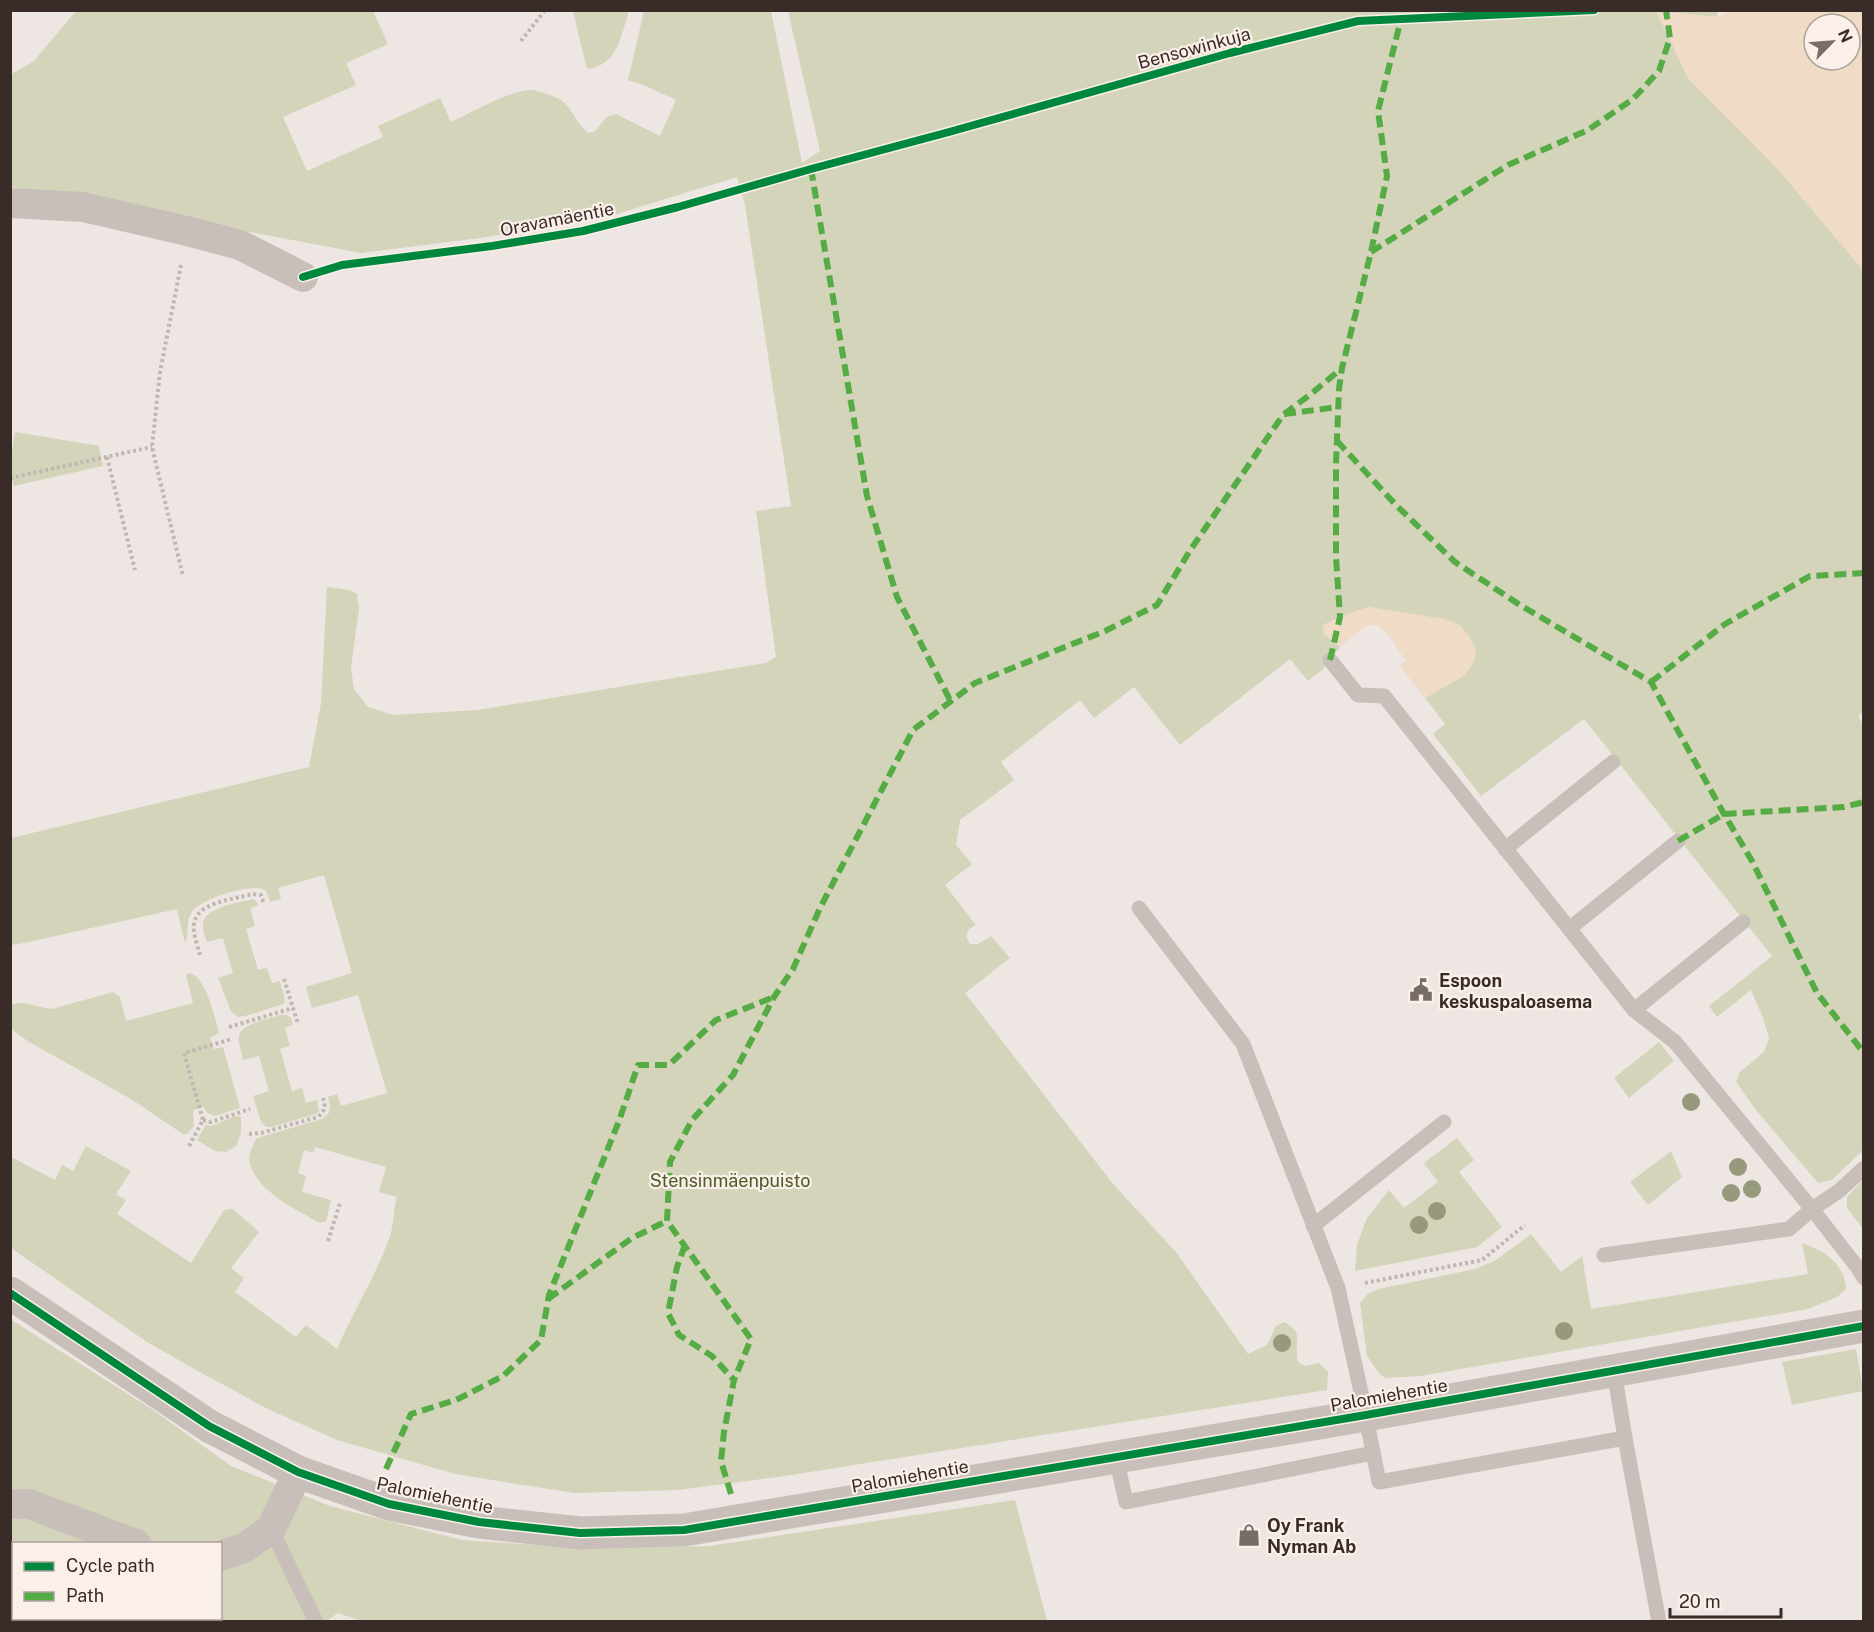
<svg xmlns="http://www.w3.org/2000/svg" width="1874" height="1632" font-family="'Public Sans',sans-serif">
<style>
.green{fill:#d3d4ba;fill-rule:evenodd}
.sand{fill:#f0dbc6;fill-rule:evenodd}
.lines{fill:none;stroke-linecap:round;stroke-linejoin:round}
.path{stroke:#c1b7b2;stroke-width:4;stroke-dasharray:3 3;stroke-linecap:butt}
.service{stroke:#c8bfba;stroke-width:15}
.minor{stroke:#c8bfba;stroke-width:30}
.tertiary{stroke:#c8bfba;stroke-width:33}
.quiet{stroke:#55ab44;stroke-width:6;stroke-dasharray:12 6;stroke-linecap:butt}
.cycleway-casing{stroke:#fbf0e9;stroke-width:11}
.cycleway{stroke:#00873e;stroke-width:8}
.tree{fill:#97997c}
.labels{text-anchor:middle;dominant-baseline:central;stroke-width:4.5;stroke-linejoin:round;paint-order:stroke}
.street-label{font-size:18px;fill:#392b28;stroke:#fbf0e9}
.poi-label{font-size:18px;font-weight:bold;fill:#392b28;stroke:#fbf0e9;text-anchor:start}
.park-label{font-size:18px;fill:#4f5a29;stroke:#fbf0e9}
</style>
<rect width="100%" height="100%" fill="#eee6e2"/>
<g class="green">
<path d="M76,11H373L388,44L346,63L356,85L283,117L307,171L383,137L378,126L440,98L451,122C472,113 511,89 533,90C540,91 553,96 559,99C573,107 576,125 589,133L594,132L607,117L616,114L660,136L676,100L646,86L628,80L644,11H771L802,163L820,151L788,11H1718L1717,17L1657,11L1688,78L1777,168L1863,270L1864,712L1858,715L1864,727L1863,1150L1832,1180L1818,1183L1756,1110L1736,1082L1740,1072L1764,1052L1769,1038L1763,1018L1751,990L1717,1017L1709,1006L1772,956L1584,719L1481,796L1433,734L1445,724L1425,698L1465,675L1476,649L1468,635L1458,624L1369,607L1340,617L1323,625L1324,634L1340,647L1323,669L1308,681L1290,659L1180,745L1134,687L1094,718L1080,700L1001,762L1014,780L960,820L956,845L972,864L945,885L976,925L969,929L966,936L970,944H978L991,936L1010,958L965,993L1113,1184L1176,1252L1248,1354L1267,1345L1276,1326L1284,1322C1306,1333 1293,1343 1298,1362L1305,1366L1319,1363L1328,1372L1327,1390L785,1476L678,1490L574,1493L455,1474L337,1440L268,1409L196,1370L147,1342L11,1248V1157L55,1180L62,1165L73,1171L86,1146L131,1171L116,1194L126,1200L117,1214L191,1263L224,1210L233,1209L259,1232L231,1268L244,1278L235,1292L296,1337L306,1325L337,1349C353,1312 375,1277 389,1239C394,1227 393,1210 397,1197L379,1192L386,1167L315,1147L313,1153L304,1150L298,1173L306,1176L302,1192L331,1200L326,1221L320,1223C296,1209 259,1193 250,1164C247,1155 253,1145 257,1138L322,1119L329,1113L330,1105L328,1097L337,1094L341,1106L387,1093L358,995L312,1008L306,987L352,973L324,875L278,888L281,899L270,902L266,891C263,890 260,888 257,888C242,887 200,899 192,912C185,922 190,933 185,943L177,909L24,943L11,945V838L309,767L321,703L327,587L350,590L357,594L359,609L351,668L354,689L368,707L393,715L477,710L766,663L776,657L756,511L791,506L745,205L737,177L610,216L480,238L361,253L11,187L10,75L34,61Z"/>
<path d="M573,11H629C621,35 618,64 589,69L586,66Z"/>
<path d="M15,432L99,446L103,466L14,486C8,468 12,451 15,432Z"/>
<path d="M254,899L259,905L250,908L255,926L246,929L258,970L267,968L272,983L280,981L285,1000L283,1004L249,1015L238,1017L231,1011L218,978L233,973L223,938L207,942C206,938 203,932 203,928C200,907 238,903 254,899Z"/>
<path d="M190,973C206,977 215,1018 219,1033L210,1038L213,1049L223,1047L240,1108L215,1116L207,1113L204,1107L193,1110L194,1126L187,1134H183L131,1099L29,1042L11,1029V1005C25,999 37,1008 52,1009L113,992L120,997L126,1021L193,1003L186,975Z"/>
<path d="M281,1015H287L291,1018L293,1025L285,1028L290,1046L280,1049L292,1091L302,1088L306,1103L317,1100L319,1111L316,1114L271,1127H266L261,1122L253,1096L269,1091L259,1056L243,1060C242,1053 238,1043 239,1036C241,1024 270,1018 281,1015Z"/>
<polygon points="1659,1042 1674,1061 1629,1098 1614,1078"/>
<polygon points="236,1116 241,1117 241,1133 236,1146 226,1152 215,1151 197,1140 206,1125 211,1126"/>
<polygon points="1457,1138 1474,1160 1459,1172 1502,1227 1477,1247 1355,1271 1357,1245 1367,1218 1389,1190 1404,1208 1438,1182 1424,1163"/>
<polygon points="1671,1151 1682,1177 1648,1205 1630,1182"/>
<polygon points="1863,1180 1863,1229 1847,1208 1847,1197"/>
<path d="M1531,1234L1561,1272L1582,1256L1591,1309L1808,1274L1802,1243C1825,1251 1845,1264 1846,1289L1837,1297L1808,1309L1420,1376L1385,1378L1378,1372L1367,1356L1360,1303L1368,1294L1379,1289L1475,1269L1496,1260Z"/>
<path d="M10,1319L153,1410L231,1466L330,1506L462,1540L598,1549L709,1546L1015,1500L1047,1621L364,1622L338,1613L325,1622L11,1621ZM14,1544H220V1618H14Z"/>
<polygon points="1856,1349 1863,1391 1792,1405 1782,1362"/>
</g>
<g class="sand">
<path d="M1733,11H1863V270L1777,168L1688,78L1656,11L1717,17ZM1814,24H1850V60H1814Z"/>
<polygon points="1369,607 1444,619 1458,624 1468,635 1476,649 1474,662 1465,675 1425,698 1400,666 1406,661 1390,637 1378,625 1367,625 1340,647 1324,634 1323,625 1340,617"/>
</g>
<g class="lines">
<g class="path">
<polyline points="1593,11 1593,10"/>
<polyline points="521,41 545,10"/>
<polyline points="181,265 160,372 152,447 183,576"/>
<polyline points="107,457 135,570"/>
<polyline points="10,478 152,447"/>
<path d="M200,955C198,948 195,939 194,931C190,902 232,900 253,894L261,895L264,904"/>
<polyline points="284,979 298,1024"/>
<polyline points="229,1027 293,1008"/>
<polyline points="203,1120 211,1122 250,1109"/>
<path d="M249,1134L261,1133L318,1117C325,1110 326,1108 323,1098"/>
<polyline points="189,1146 203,1120 184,1053 232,1039"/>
<polyline points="328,1241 340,1203"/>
<polyline points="1365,1283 1482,1260 1525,1225"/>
</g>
<g class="service">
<polyline points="1330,660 1358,695 1384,696 1634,1010 1675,1042 1812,1209 1858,1268 1864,1278"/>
<polyline points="1505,849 1613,762"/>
<polyline points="1139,908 1243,1044 1338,1288 1361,1392 1379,1482 1625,1438"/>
<polyline points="1569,929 1678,841"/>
<polyline points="1634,1010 1743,922"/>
<polyline points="1313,1226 1444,1122"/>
<polyline points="1604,1255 1789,1229 1812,1209 1839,1191 1864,1168"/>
<polyline points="1614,1371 1625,1438 1659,1622"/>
<polyline points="1116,1457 1126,1502 1373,1453"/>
<polyline points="271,1529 316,1622"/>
</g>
<g class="minor">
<polyline points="10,203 83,207 187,231 240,245 303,277"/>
<polyline points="10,1504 29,1504 136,1544"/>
<polyline points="220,1556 244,1548 271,1529 298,1472"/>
</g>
<polyline class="tertiary" points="10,1293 209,1426 298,1472 389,1504 479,1522 580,1533 684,1530 1366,1415 1864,1326"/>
<g class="quiet">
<polyline points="811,169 867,496 897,597 951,702"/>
<polyline points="1371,252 1508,165 1588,130 1633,99 1659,71 1670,38 1666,10"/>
<polyline points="1284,414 1338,407"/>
<polyline points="1337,441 1395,504 1455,562 1520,605 1651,682 1724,814 1752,861 1817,993 1864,1053"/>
<polyline points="1330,660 1340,617 1336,557 1336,464 1339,389 1342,368 1371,252 1387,176 1378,111 1401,19"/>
<polyline points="1651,682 1725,624 1810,576 1864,573"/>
<polyline points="1678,841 1724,814 1844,807 1864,802"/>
<polyline points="685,1245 677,1267 668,1313 679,1335 712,1356 734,1380"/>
<polyline points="548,1299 632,1238 667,1221"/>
<polyline points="386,1469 411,1414 456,1400 503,1376 541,1340 549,1295 619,1121 638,1065 669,1065 716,1020 774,997"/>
<polyline points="731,1494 721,1461 724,1432 734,1380 751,1339 667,1221 670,1162 692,1120 733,1075 774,997 793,969 820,908 913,730 975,683 1105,631 1157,605 1191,549 1283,415 1311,394 1342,368"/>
</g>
<g class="cycleway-casing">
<g id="cycleway">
<polyline points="303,277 342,265 492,246 583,231 678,207 811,169 949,132 1230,53 1358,21 1594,10"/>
<polyline points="10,1293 209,1426 298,1472 389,1504 479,1522 580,1533 684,1530 1366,1415 1864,1326"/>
</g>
</g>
<use href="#cycleway" class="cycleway"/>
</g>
<g class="tree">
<circle cx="1691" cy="1102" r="9"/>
<circle cx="1738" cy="1167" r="9"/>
<circle cx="1752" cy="1189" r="9"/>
<circle cx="1731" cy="1193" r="9"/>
<circle cx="1437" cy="1211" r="9"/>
<circle cx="1419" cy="1225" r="9"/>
<circle cx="1564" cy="1331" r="9"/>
<circle cx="1282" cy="1343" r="9"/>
</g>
<defs>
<g id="civic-bare" transform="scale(1.8)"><path d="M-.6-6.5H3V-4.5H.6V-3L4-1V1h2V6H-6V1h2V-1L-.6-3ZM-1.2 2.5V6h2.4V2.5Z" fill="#786c69" stroke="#fbf0e9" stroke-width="2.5" paint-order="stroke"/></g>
<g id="shop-bare" transform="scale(1.8)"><path d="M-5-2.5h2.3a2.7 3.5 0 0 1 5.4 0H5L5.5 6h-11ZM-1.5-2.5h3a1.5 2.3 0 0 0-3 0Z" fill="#786c69" stroke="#fbf0e9" stroke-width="2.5" paint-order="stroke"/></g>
</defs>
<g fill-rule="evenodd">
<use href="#civic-bare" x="1421" y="990"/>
<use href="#shop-bare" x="1249" y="1535"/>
</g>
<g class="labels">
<g class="street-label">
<text transform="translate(1194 48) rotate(-15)">Bensowinkuja</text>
<text transform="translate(557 219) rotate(-11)">Oravamäentie</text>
<text transform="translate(1389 1395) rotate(-10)">Palomiehentie</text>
<text transform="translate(910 1476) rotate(-10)">Palomiehentie</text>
<text transform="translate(435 1495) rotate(12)">Palomiehentie</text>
</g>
<g class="poi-label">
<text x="1439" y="980">Espoon<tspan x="1439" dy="21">keskuspaloasema</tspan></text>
<text x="1267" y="1525">Oy Frank<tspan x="1267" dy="21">Nyman Ab</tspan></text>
</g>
<g class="park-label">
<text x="730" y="1180">Stensinmäenpuisto</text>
</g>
</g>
<rect width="1874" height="1632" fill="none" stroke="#392b28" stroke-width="24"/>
<rect x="12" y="1542" width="210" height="78" fill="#fbf0e9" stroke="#ada19c" stroke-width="1.5"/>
<rect x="24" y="1562" width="30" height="9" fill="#00873e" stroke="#ada19c" stroke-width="1.5"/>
<text x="66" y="1572" font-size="18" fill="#392b28">Cycle path</text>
<rect x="24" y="1592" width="30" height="9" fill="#55ab44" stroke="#ada19c" stroke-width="1.5"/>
<text x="66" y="1602" font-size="18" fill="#392b28">Path</text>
<g transform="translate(1832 42) rotate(65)"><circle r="28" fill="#fbf0e9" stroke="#ada19c" stroke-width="1.5"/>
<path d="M0-4.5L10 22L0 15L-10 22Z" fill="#786c69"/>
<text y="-9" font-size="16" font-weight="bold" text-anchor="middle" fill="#392b28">N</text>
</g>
<path d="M1670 1608v9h111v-9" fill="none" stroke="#392b28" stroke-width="3"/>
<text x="1679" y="1608" font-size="18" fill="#392b28" stroke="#fbf0e9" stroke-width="4.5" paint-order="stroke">20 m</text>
</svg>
